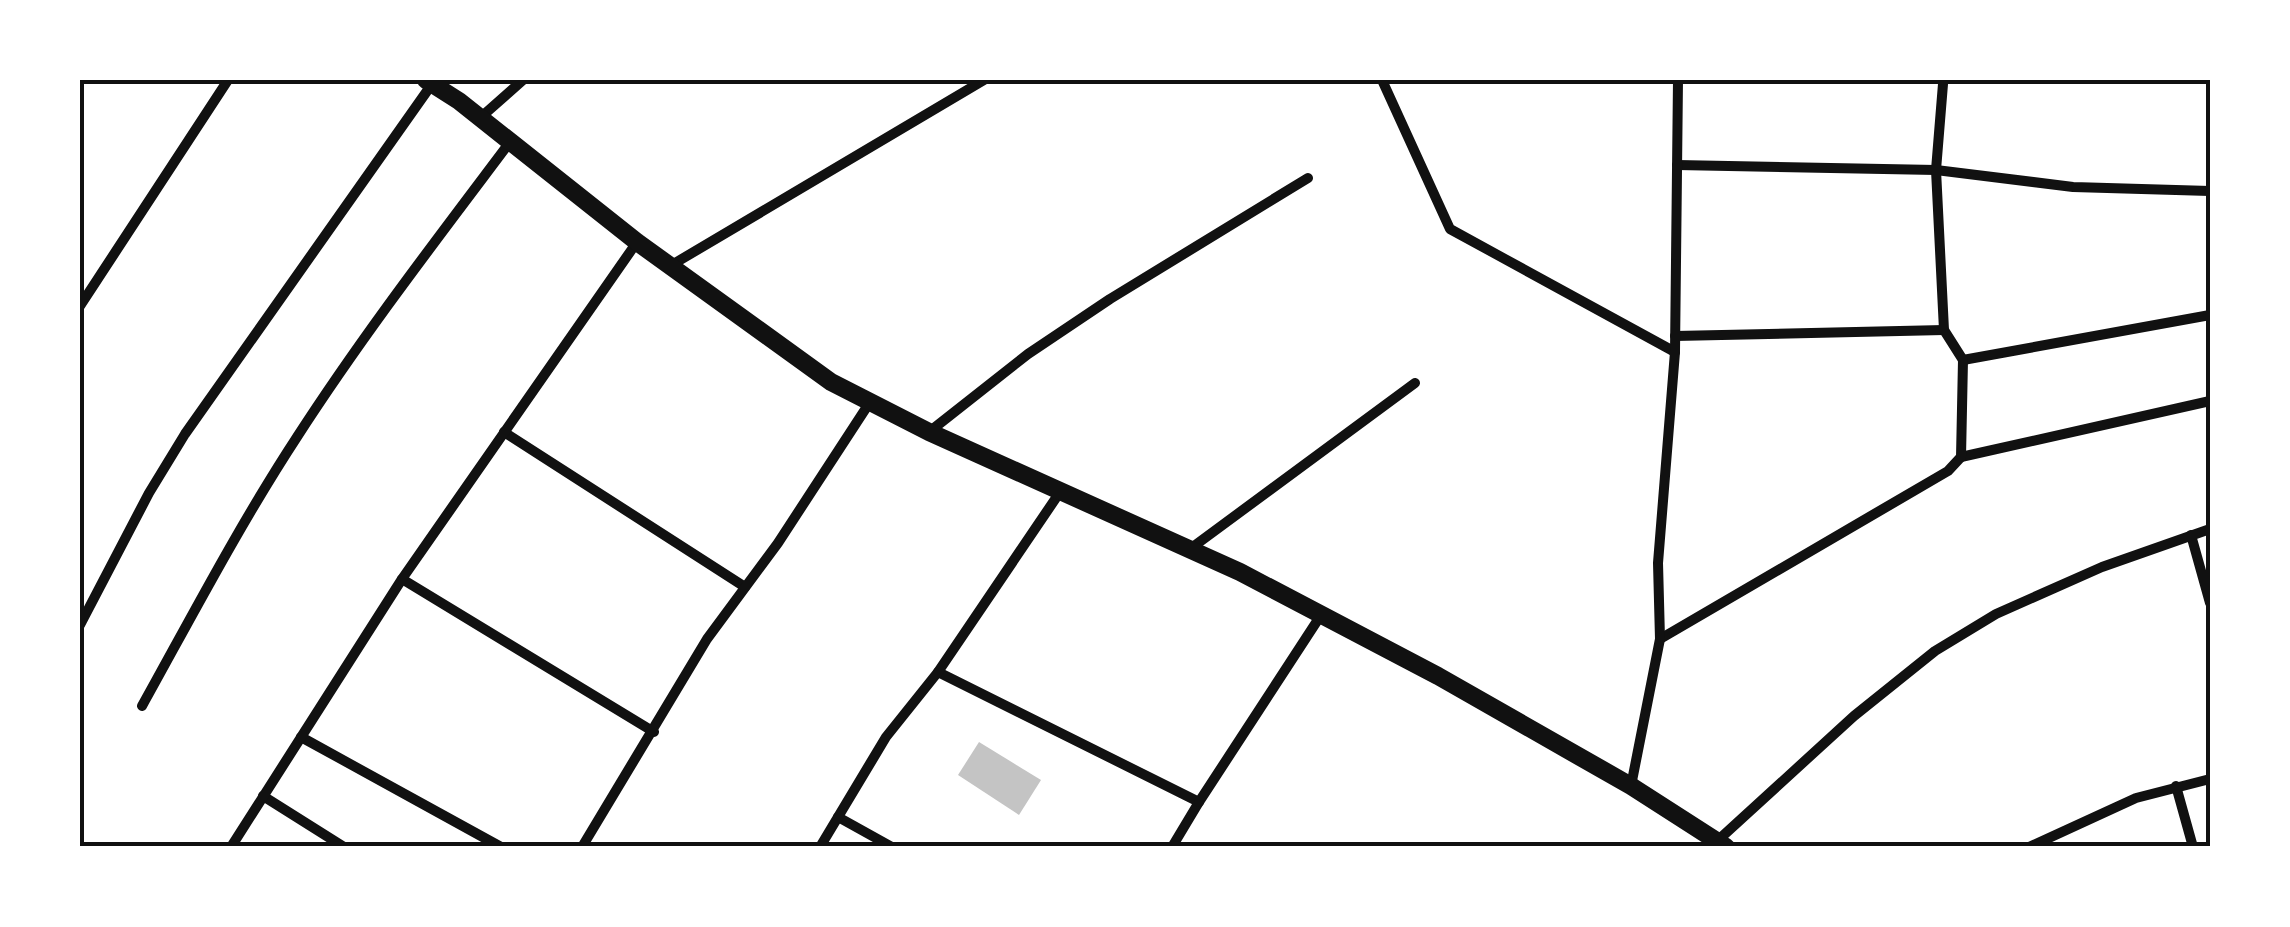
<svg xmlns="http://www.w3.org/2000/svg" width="2290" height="927" font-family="'DejaVu Sans',sans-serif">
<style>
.building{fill:#c4c4c4}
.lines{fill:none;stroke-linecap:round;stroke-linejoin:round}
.minor{stroke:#111;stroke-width:10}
.tertiary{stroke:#111;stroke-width:18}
.neatline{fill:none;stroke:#111;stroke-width:4}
</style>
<rect width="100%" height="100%" fill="#fff"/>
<polygon class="building" points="979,742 1041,780 1019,815 958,775"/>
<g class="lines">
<g class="minor">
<polyline points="1382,80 1450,229 1675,352"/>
<polyline points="480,118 523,80"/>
<polyline points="1677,165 1936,170 2073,187 2210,191"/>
<polyline points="670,266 984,80"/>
<polyline points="80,306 228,80"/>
<polyline points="1675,336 1944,330"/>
<polyline points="1963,360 2210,315"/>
<polyline points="504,432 745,587"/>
<polyline points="929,432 1028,354 1110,299 1308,178"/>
<polyline points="1961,457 2210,401"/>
<polyline points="2191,535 2210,603"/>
<polyline points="1190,549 1415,383"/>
<polyline points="402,579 654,732"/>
<polyline points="80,625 149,493 185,434 432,84"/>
<polyline points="1660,639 1948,471 1961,457 1963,360 1944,330 1936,170 1943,84"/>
<polyline points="938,672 1199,802 1172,847"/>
<path d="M142,706C192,616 240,524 297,437C363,335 437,239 510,142"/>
<polyline points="301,737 501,847"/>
<polyline points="1631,786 1660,639 1658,563 1675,352 1678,80"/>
<polyline points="2176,786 2193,847"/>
<polyline points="263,796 344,847"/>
<polyline points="1199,802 1321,615"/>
<polyline points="838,817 892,847"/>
<polyline points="1715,843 1854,716 1935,651 1996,614 2102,567 2210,529"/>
<polyline points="231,847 402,579 637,242"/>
<polyline points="582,847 707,639 778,543 870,402"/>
<polyline points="820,847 886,737 938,672 1060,492"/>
<polyline points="2029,847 2136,798 2210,779"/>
</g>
<polyline class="tertiary" points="426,80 459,101 637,242 831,382 929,432 1240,572 1438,676 1631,786 1726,847"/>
</g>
<rect width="2290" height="927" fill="none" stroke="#ffffff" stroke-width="165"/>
<rect x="82" y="82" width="2126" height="762" class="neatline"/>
</svg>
